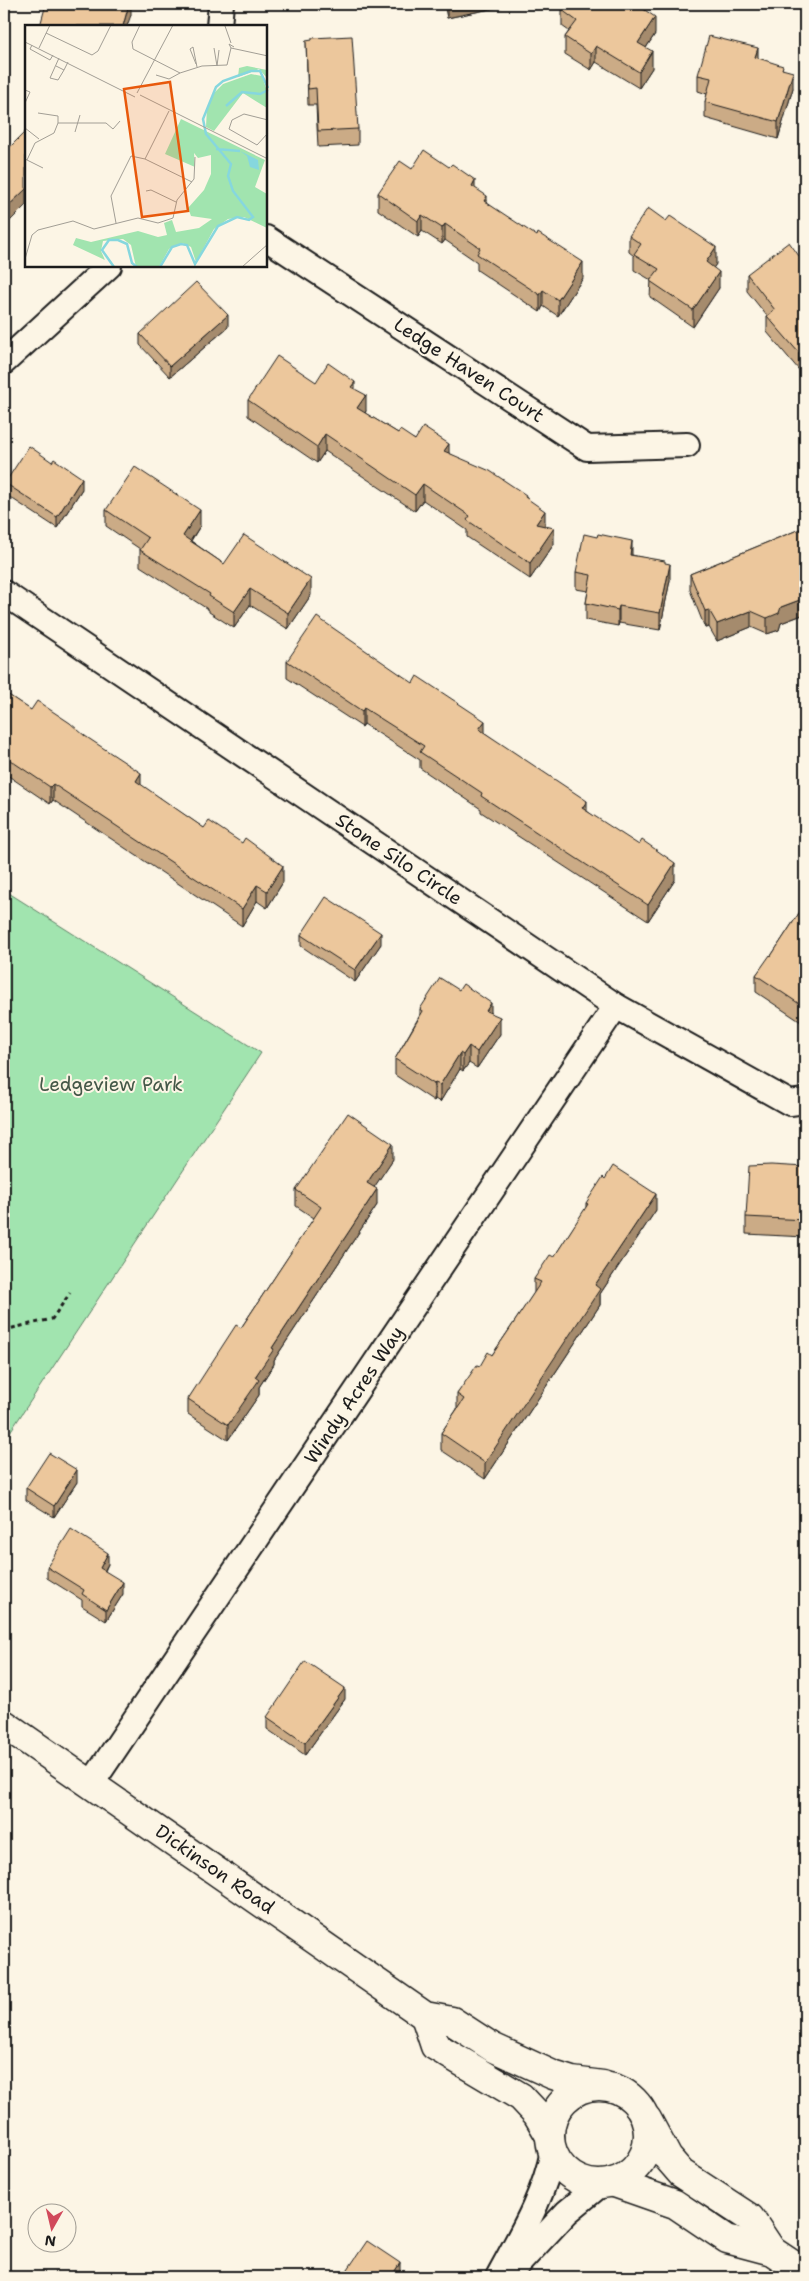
<svg xmlns="http://www.w3.org/2000/svg" width="809" height="2281" font-family="'Shantell Sans',sans-serif">
<style>
.green{fill:#a1e4af;stroke:#5e8066}
.lines{fill:none;stroke-linecap:round;stroke-linejoin:round}
.street-casing{stroke:#1c1c1c;stroke-width:28}
.secondary-casing{stroke:#1c1c1c;stroke-width:31}
.path{stroke:#1c1c1c;stroke-width:3;stroke-dasharray:4 4;stroke-linecap:butt}
.street{stroke:#fcf5e5;stroke-width:24}
.secondary{stroke:#fcf5e5;stroke-width:28}
.wall{fill:#cbab86;stroke:#1c1c1c}
.shaded-wall{fill:#a58b6d;stroke:#1c1c1c}
.building{fill:#ecc79c;stroke:#1c1c1c}
.labels{text-anchor:middle;dominant-baseline:central;stroke-width:4;stroke-linejoin:round;paint-order:stroke}
.street-label{font-size:19px;fill:#1c1c1c;stroke:#fcf5e5}
.park-label{font-size:19px;fill:#445848;stroke:#fcf5e5}
.inset-river{fill:none;stroke:#86d7de;stroke-width:2.5}
.inset-road{fill:none;stroke:#a29e95;stroke-width:1}
.view{fill:#e8590c;fill-opacity:0.15;stroke:#e8590c;stroke-width:2.5}
.inset-edge{fill:none;stroke:#1c1c1c;stroke-width:2.5}
</style>
<rect width="100%" height="100%" fill="#fcf5e5"/>
<filter id="ink" filterUnits="userSpaceOnUse"><feTurbulence type="fractalNoise" baseFrequency=".02" numOctaves="2"/><feDisplacementMap in="SourceGraphic" scale="10" xChannelSelector="R" yChannelSelector="G"/><feConvolveMatrix kernelMatrix="1 2 1 2 8 2 1 2 1" color-interpolation-filters="sRGB"/></filter>
<g filter="url(#ink)">
<polygon class="green" points="4,890 261,1053 4,1441"/>
<g class="lines">
<g class="street-casing">
<g id="street">
<polyline points="219,26 221,4"/>
<polyline points="266,238 587,448 687,445"/>
<polyline points="4,362 109,266"/>
<polyline points="4,593 616,1006 790,1103 805,1101"/>
<polyline points="92,1783 616,1006"/>
<polyline points="509,2274 567,2212 601,2184"/>
<path d="M498,2277C520,2236 544,2197 553,2151"/>
</g>
</g>
<g class="secondary-casing">
<g id="secondary">
<polyline points="4,1724 425,2016 452,2021 492,2047 553,2075 572,2081 603,2085"/>
<polyline points="425,2016 435,2046 521,2097 537,2114 550,2136"/>
<circle cx="599" cy="2135" r="49"/>
<polyline points="647,2119 668,2158 681,2173 750,2218 772,2251"/>
<polyline points="612,2182 675,2204 727,2239 772,2251 805,2273"/>
</g>
</g>
<polyline class="path" points="4,1330 52,1319 70,1293"/>
<use href="#street" class="street"/>
<use href="#secondary" class="secondary"/>
</g>
<g class="wall">
<polygon points="444,4 514,4 447,18"/>
<polygon points="562,10 655,34 646,48 652,68 639,88 596,62 591,70 565,54 565,37 569,31 562,26"/>
<polygon points="306,41 358,129 358,145 318,147 316,105 308,105"/>
<polygon points="758,58 783,69 793,88 778,139 705,118 705,102 707,94 698,91 698,75"/>
<polygon points="412,169 475,188 487,203 583,278 558,316 543,306 540,312 477,270 477,262 445,240 442,244 422,231 418,237 378,210 378,193"/>
<polygon points="629,236 716,264 713,268 719,288 693,327 650,297 651,280 634,270 634,256 629,252"/>
<polygon points="799,256 799,370 767,332 767,316 747,291 747,274"/>
<polygon points="228,327 170,377 140,345 140,334"/>
<polygon points="316,382 355,389 366,411 365,413 398,433 449,453 526,497 545,526 554,544 530,579 467,537 467,530 423,500 415,511 325,451 317,463 248,416 248,400"/>
<polygon points="52,462 82,489 57,528 5,494 5,483"/>
<polygon points="106,510 200,526 191,541 224,564 311,595 288,629 250,605 234,628 209,612 209,610 140,566 140,549 106,526"/>
<polygon points="805,527 805,614 781,623 779,630 767,634 751,627 717,641 709,627 705,628 690,590 690,574"/>
<polygon points="632,555 665,563 670,580 660,630 619,623 618,626 586,620 586,603 588,591 576,589 576,572"/>
<polygon points="287,661 485,733 587,811 675,880 648,921 481,812 481,809 420,768 420,760 364,724 362,727 287,678"/>
<polygon points="4,692 283,882 267,908 257,901 242,926 53,800 50,804 4,773"/>
<polygon points="805,904 801,1022 756,992 756,975 771,956"/>
<polygon points="301,935 381,944 355,982 301,946"/>
<polygon points="420,1009 491,1014 500,1034 477,1068 469,1063 463,1071 460,1069 440,1102 435,1099 434,1101 395,1075 395,1059 420,1015"/>
<polygon points="393,1159 374,1187 377,1205 274,1360 274,1364 259,1387 259,1395 228,1440 188,1414 188,1399 241,1328 314,1218 296,1206 296,1190"/>
<polygon points="805,1167 805,1237 746,1234 746,1217"/>
<polygon points="586,1203 656,1210 600,1294 600,1305 485,1479 441,1450 441,1433 457,1409 457,1394 480,1366 492,1355 509,1330 534,1293 534,1279 554,1257 586,1208"/>
<polygon points="77,1482 54,1517 26,1500 26,1488"/>
<polygon points="108,1564 105,1571 123,1594 106,1621 82,1606 82,1600 47,1578 47,1567"/>
<polygon points="345,1699 305,1755 267,1729 267,1717"/>
<polygon points="346,2272 400,2275 399,2277 346,2277"/>
</g>
<g class="shaded-wall">
<polygon points="129,4 131,4 131,15 127,26 123,26"/>
<polygon points="447,4 514,4 447,18"/>
<polygon points="655,17 655,34 638,60 638,43"/>
<polygon points="596,46 596,62 591,70 591,54"/>
<polygon points="758,48 758,64 755,57"/>
<polygon points="652,51 652,68 639,88 639,72"/>
<polygon points="793,72 793,88 778,139 778,122"/>
<polygon points="475,180 475,196 472,186"/>
<polygon points="26,189 26,205 4,227 4,210"/>
<polygon points="487,196 487,212 484,201"/>
<polygon points="422,215 422,231 418,237 418,221"/>
<polygon points="445,224 445,240 442,244 442,228"/>
<polygon points="716,247 716,264 706,279 706,262"/>
<polygon points="583,262 583,278 558,316 558,300"/>
<polygon points="719,272 719,288 693,327 693,310"/>
<polygon points="543,290 543,306 540,312 540,295"/>
<polygon points="228,315 228,327 170,377 170,366"/>
<polygon points="805,349 805,365 799,370 799,353"/>
<polygon points="355,382 355,398 351,387"/>
<polygon points="366,395 366,411 357,424 357,408"/>
<polygon points="325,434 325,451 317,463 317,447"/>
<polygon points="449,444 449,461 444,451"/>
<polygon points="82,478 82,489 57,528 57,517"/>
<polygon points="423,484 423,500 415,511 415,495"/>
<polygon points="200,510 200,526 183,552 183,536"/>
<polygon points="545,511 545,528 536,524"/>
<polygon points="554,528 554,544 530,579 530,563"/>
<polygon points="632,541 632,557 630,555"/>
<polygon points="670,564 670,580 660,630 660,613"/>
<polygon points="311,579 311,595 288,629 288,613"/>
<polygon points="250,589 250,605 234,628 234,612"/>
<polygon points="805,598 805,614 781,623 779,630 767,634 767,618 781,607"/>
<polygon points="619,606 619,623 618,626 618,610"/>
<polygon points="709,610 709,627 705,628 705,611"/>
<polygon points="751,611 751,627 717,641 717,624"/>
<polygon points="364,708 364,724 362,727 362,711"/>
<polygon points="485,721 485,737 479,729"/>
<polygon points="141,773 141,789 136,781"/>
<polygon points="53,784 53,800 50,804 50,787"/>
<polygon points="587,801 587,817 582,808"/>
<polygon points="675,863 675,880 648,921 648,905"/>
<polygon points="283,866 283,882 267,908 267,891"/>
<polygon points="257,885 257,901 242,926 242,909"/>
<polygon points="381,933 381,944 355,982 355,970"/>
<polygon points="805,998 805,1015 801,1022 801,1005"/>
<polygon points="491,1003 491,1020 486,1011"/>
<polygon points="500,1017 500,1034 477,1068 477,1052"/>
<polygon points="469,1046 469,1063 463,1071 463,1055"/>
<polygon points="460,1053 460,1069 440,1102 440,1085"/>
<polygon points="435,1083 435,1099 434,1101 434,1084"/>
<polygon points="393,1144 393,1159 367,1198 367,1183"/>
<polygon points="377,1189 377,1205 274,1360 274,1364 259,1387 259,1395 228,1440 228,1425 272,1348"/>
<polygon points="656,1194 656,1210 600,1294 600,1305 485,1479 485,1463 595,1285"/>
<polygon points="77,1470 77,1482 54,1517 54,1506"/>
<polygon points="108,1553 108,1564 100,1579 100,1568"/>
<polygon points="123,1582 123,1594 106,1621 106,1610"/>
<polygon points="345,1688 345,1699 305,1755 305,1743"/>
<polygon points="400,2263 400,2275 399,2277 391,2277"/>
</g>
<g class="building">
<polygon points="46,4 129,4 123,26 40,26"/>
<polygon points="566,4 636,4 655,17 638,43 652,51 639,72 596,46 591,54 565,37 577,21 562,10"/>
<polygon points="352,36 358,129 318,131 316,88 308,89 306,41 312,40 312,38"/>
<polygon points="709,36 758,48 755,57 783,66 782,69 793,72 778,122 705,102 711,78 698,75"/>
<polygon points="26,131 26,189 4,210 4,153"/>
<polygon points="424,150 449,167 452,164 475,180 472,186 487,196 484,201 537,236 538,233 583,262 558,300 543,290 540,295 477,254 480,248 445,224 442,228 422,215 418,221 378,193 400,161 412,169"/>
<polygon points="648,208 666,221 670,216 716,247 706,262 719,272 693,310 650,281 659,269 634,254 641,244 629,236"/>
<polygon points="789,242 799,256 804,252 805,253 805,349 799,353 767,316 775,310 747,274"/>
<polygon points="196,282 228,315 170,366 140,334"/>
<polygon points="277,356 316,382 328,363 355,382 351,387 366,395 357,408 398,433 400,430 415,440 423,427 449,444 444,451 490,471 526,495 525,497 545,511 536,524 554,528 530,563 467,520 470,516 423,484 415,495 325,434 317,447 248,400"/>
<polygon points="29,446 52,462 54,459 82,478 57,517 5,483"/>
<polygon points="135,467 200,510 183,536 224,564 244,535 311,579 288,613 250,589 234,612 209,596 210,594 140,550 148,538 106,510"/>
<polygon points="805,527 805,598 781,607 779,613 767,618 751,611 717,624 709,610 705,611 690,574"/>
<polygon points="584,534 597,537 598,534 632,541 630,555 665,561 665,563 670,564 660,613 619,606 618,610 586,603 591,575 576,572"/>
<polygon points="317,617 413,683 417,676 485,721 479,729 587,801 582,808 639,845 642,840 675,863 648,905 481,796 482,793 420,752 424,746 364,708 362,711 287,661"/>
<polygon points="4,692 31,710 37,701 70,723 85,736 141,773 136,781 204,828 209,821 242,843 245,838 283,866 267,891 257,885 242,909 53,784 50,787 4,756"/>
<polygon points="326,897 381,933 355,970 301,935"/>
<polygon points="805,904 805,998 801,1005 756,975 770,955 771,956"/>
<polygon points="440,978 459,990 463,984 491,1003 486,1011 500,1017 477,1052 469,1046 463,1055 460,1053 440,1085 435,1083 434,1084 395,1059 423,1011 420,1009"/>
<polygon points="348,1113 393,1144 367,1183 377,1189 272,1348 274,1349 255,1377 259,1380 228,1425 188,1399 236,1325 241,1328 321,1207 296,1190"/>
<polygon points="771,1165 805,1167 805,1220 746,1217 749,1166"/>
<polygon points="613,1166 656,1194 595,1285 600,1289 485,1463 441,1433 464,1399 457,1394 477,1365 480,1366 488,1352 492,1355 509,1330 541,1282 534,1279 550,1255 554,1257 588,1204 586,1203 603,1177 605,1179"/>
<polygon points="49,1453 77,1470 54,1506 26,1488"/>
<polygon points="71,1529 108,1553 100,1568 123,1582 106,1610 82,1594 84,1590 47,1567"/>
<polygon points="305,1661 345,1688 305,1743 267,1717"/>
<polygon points="367,2241 400,2263 391,2277 354,2277 346,2272"/>
</g>
</g>
<g class="labels">
<g class="street-label">
<text transform="translate(469 370) rotate(33)">Ledge Haven Court</text>
<text transform="translate(399 859) rotate(34)">Stone Silo Circle</text>
<text transform="translate(354 1395) rotate(-56)">Windy Acres Way</text>
<text transform="translate(215 1869) rotate(35)">Dickinson Road</text>
</g>
<g class="park-label">
<text x="111" y="1084">Ledgeview Park</text>
</g>
</g>
<g transform="translate(25 25)">
<rect width="242" height="242" fill="#fcf5e5"/>
<path d="M222,41L242,45V53L234,44L213,52L214,43ZM226,49L237,51L242,66V83L218,68L189,106L181,102L182,83L189,68L198,59ZM156,94L240,135L230,162L242,169V203L219,192L203,194L189,204L171,237L166,222L157,218L144,224L134,242H111L106,220L98,214L78,216L76,226L80,235L48,220L51,213L66,217L113,206L133,212L142,210L139,198L147,195L151,207L174,203L187,194L166,191L163,183L179,165L186,149V130L173,133L169,128L170,142L140,129Z" fill="#a1e4af"/>
<path d="M215,126L233,135L234,145L225,142L222,131Z" fill="#86d7de"/>
<path class="inset-river" d="M201,81L217,67L235,69L243,65M191,124L215,126M89,242L77,225L84,215H93L102,219L107,238L112,242M135,242L147,222L156,219L162,220L170,239L193,201L212,192L224,195L228,192L208,166L203,151L206,139L181,109L178,94L191,62L198,56L226,46H235L243,63"/>
<path class="inset-road" d="M115,0L107,17L108,24L155,48L177,41L202,40L206,23M200,1L206,18M21,8L67,30L73,26L86,0M0,17L110,72M7,20L5,24L25,35L28,30M209,22L204,19L206,23L243,31M14,23L25,0M189,23L192,41L194,25M34,33L25,53L33,55L39,45M171,39L165,24L168,22L172,42M31,41L39,45L43,37M131,50L144,54L155,48M0,65L5,67L0,78M112,68L148,0M115,70L243,134M13,88L33,91V98H81L88,104L95,96M243,95L219,89L207,95L204,104L232,120L243,108M0,103L14,114M50,107L55,90M0,134L18,143M120,134L144,86M2,135L10,118L29,108L33,98M121,166L126,165L151,177M91,198L86,171L106,131L120,134L167,157M0,234L7,210L13,205L48,196L69,204L113,193L133,198L148,193L152,175L169,154L170,132M217,242L243,219"/>
<path class="view" d="M145,57L163,186L117,192L99,64Z"/>
<rect width="242" height="242" class="inset-edge"/>
</g>
<rect width="809" height="2281" fill="none" stroke="#fcf5e5" stroke-width="20"/>
<rect x="10" y="10" width="789" height="2261" fill="none" stroke="#1c1c1c" stroke-width="2" filter="url(#ink)"/>
<g transform="translate(52 2228) rotate(188)"><circle r="24" fill="#fcf5e5" stroke="#a29e95"/>
<path d="M0-4L9 19L0 12L-9 19Z" fill="#d1495b"/>
<text y="-8" font-size="14" font-weight="bold" text-anchor="middle" fill="#1c1c1c">N</text>
</g>
</svg>
